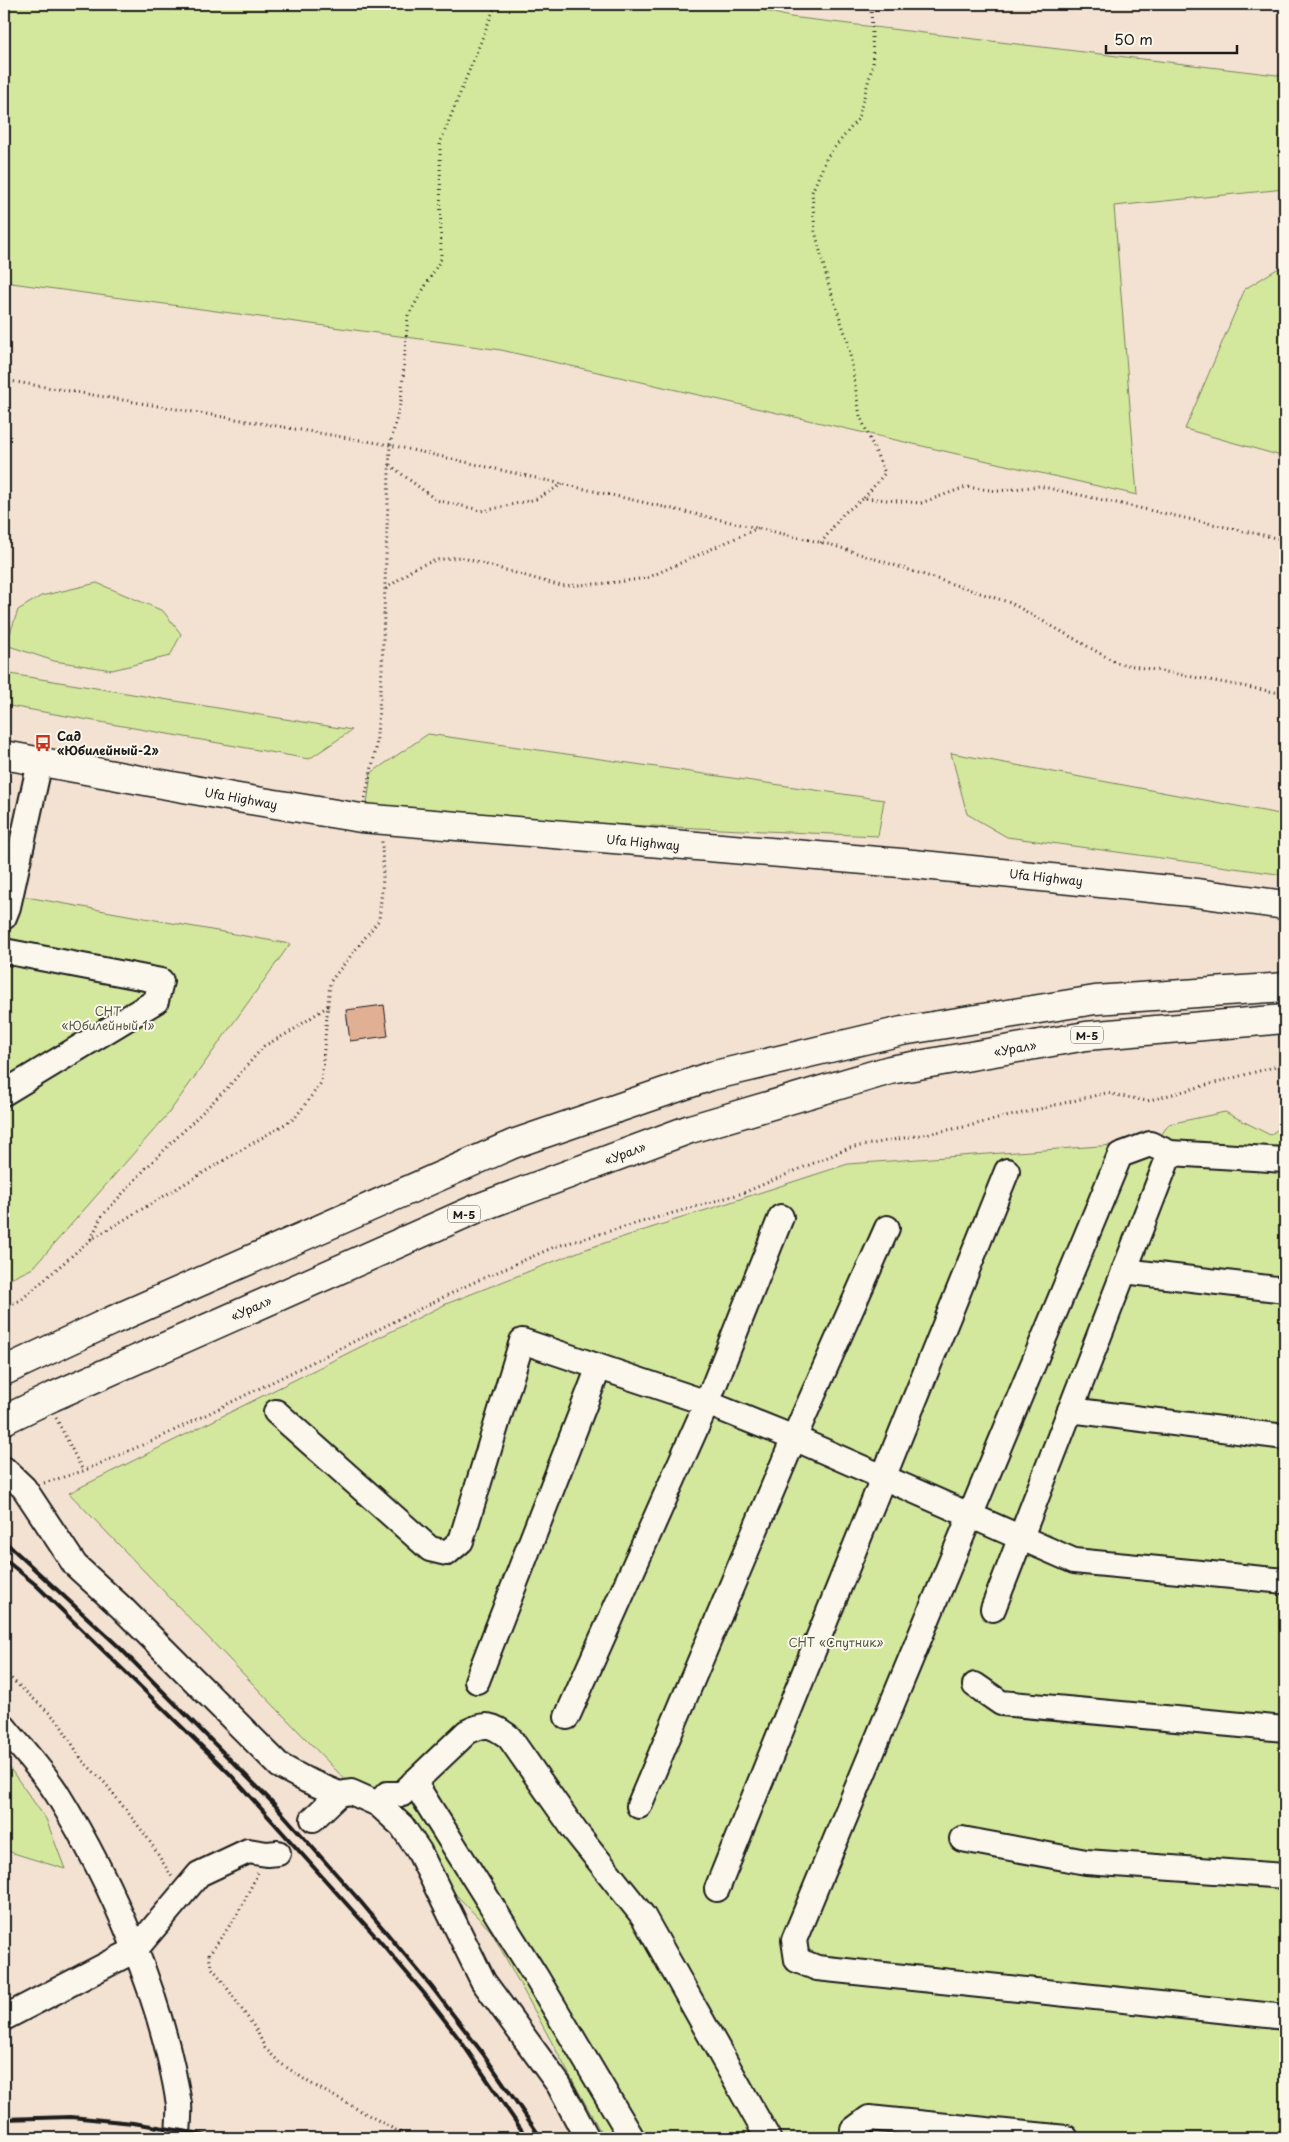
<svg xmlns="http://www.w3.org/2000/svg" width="1289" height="2142" font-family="'Playpen Sans',sans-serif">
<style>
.green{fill:#d3e89d;stroke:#78825c}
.building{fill:#e1af93;stroke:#1c1c1c}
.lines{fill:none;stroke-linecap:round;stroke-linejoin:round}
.minor-casing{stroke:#1c1c1c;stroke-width:28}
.major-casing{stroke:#1c1c1c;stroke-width:31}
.path{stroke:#1c1c1c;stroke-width:3;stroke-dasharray:1 4;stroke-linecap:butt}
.minor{stroke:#fbf7ec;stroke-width:24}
.major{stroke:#fbf7ec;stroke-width:28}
.rail{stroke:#1c1c1c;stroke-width:4}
.labels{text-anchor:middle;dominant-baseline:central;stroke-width:4;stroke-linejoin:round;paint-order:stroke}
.shield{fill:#fbf7ec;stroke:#5f5e5a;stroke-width:1}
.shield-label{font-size:11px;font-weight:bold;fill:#1c1c1c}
.poi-label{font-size:12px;font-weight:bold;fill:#1c1c1c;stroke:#fbf7ec;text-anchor:start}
.street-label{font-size:12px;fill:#1c1c1c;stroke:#fbf7ec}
.park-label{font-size:12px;fill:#535943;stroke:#fbf7ec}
</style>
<rect width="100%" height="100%" fill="#f3e1d1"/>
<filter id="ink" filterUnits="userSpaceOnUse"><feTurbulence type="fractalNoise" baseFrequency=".02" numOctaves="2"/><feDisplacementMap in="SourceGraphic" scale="10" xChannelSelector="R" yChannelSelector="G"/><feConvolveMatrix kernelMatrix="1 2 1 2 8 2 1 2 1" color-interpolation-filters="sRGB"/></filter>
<g filter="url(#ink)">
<g class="green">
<polygon points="4,4 738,4 790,17 1285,76 1285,189 1114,206 1137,495 501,350 4,282"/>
<polygon points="1285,264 1285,457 1185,429 1245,289"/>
<polygon points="97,583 163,611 181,634 170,656 112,670 54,661 6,645 18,610 41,596"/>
<polygon points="4,673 352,730 309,759 4,705"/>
<polygon points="428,734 884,800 878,836 492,819 367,804 371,773"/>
<polygon points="951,753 1285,815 1285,875 1007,837 967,814"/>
<polygon points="4,893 290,944 168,1114 33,1268 4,1282"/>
<polygon points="1225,1112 1270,1135 1285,1124 1285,2138 604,2138 491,1931 69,1493 446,1304 583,1250 848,1164 1156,1142 1169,1124"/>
<polygon points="4,1760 46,1819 65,1869 10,1852 4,1844"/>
</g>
<polygon class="building" points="384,1005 388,1036 350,1041 346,1010"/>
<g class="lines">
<g class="minor-casing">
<g id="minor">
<polyline points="4,917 8,907 40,762"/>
<polyline points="4,951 161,981 156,1001 4,1093"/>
<polyline points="1285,1160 1170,1153 1150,1144 1120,1155 794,1940 797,1960 817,1968 1285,2017"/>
<polyline points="1124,1271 1285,1290"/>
<polyline points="1070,1410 1285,1437"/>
<polyline points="276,1412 430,1549 447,1553 461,1541 522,1341 707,1403 794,1438 1074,1561 1285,1581"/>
<polyline points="4,1469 24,1488 75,1565 122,1608 280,1766 306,1780 339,1794 351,1792 378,1804 402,1826 419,1851 483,1981 559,2085 587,2138"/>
<polyline points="993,1609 1170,1153"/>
<polyline points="477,1681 599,1367"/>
<polyline points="975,1685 1001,1703 1285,1729"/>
<polyline points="567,1717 707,1403 781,1217"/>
<path d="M4,1727C21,1748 41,1769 56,1792C113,1884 162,1997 179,2104C180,2115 178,2127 178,2138"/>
<polyline points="414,1782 535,1975 632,2138"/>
<path d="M378,1804L387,1794H402L467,1732C487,1722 492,1725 509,1737L575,1831L643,1916L768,2138"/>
<polyline points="639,1806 794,1438 887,1228"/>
<polyline points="313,1819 339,1794"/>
<polyline points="962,1839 1086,1862 1285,1876"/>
<polyline points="717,1889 1007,1171"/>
<polyline points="4,2018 135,1950 199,1874 248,1851 267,1854 278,1853"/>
<polyline points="853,2130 869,2118 1066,2138"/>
</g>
</g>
<g class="major-casing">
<g id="major">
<polyline points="4,755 238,798 361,818 913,864 1190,892 1285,905"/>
<polyline points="4,1371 111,1321 513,1144 711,1076 902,1031 1095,1000 1285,987"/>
<polyline points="4,1420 52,1397 478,1208 690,1129 890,1070 1086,1036 1285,1019"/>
</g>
</g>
<g class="path">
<polyline points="4,380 390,445 832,545 1011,603 1117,663 1285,694"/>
<polyline points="390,465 436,500 484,511 536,499 563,484"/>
<polyline points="864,498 885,473 860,416 848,342 828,283 815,231 812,192 827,157 858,119 873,64 871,4"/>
<polyline points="821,543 843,514 864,498 921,503 966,487 998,491 1039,486 1285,540"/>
<polyline points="386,589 414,568 436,560 460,557 561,586 610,583 647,578 758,528"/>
<polyline points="365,798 376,749 382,669 390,445 401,400 408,316 441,259 440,143 496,4"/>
<polyline points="91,1239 101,1217 147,1167 228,1087 264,1046 290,1032 328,1006"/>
<polyline points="4,1307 21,1300 90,1240 295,1118 321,1083 330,982 379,920 383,879 382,841"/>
<polyline points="56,1418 83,1471"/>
<polyline points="44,1483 83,1471 165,1435 470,1284 554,1247 743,1193 849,1148 964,1127 1106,1093 1147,1101 1285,1064"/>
<polyline points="4,1672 58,1721 82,1760 105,1783 147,1837 172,1877"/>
<polyline points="258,1873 237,1915 209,1955 211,1967 218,1975 257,2031 265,2048 280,2063 310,2083 401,2133"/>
</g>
<use href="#minor" class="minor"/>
<use href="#major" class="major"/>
<g class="rail">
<polyline points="4,1541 118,1646 274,1804 360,1901 431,1986 484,2055 541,2138"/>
<polyline points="4,1559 35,1584 230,1774 378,1939 423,1992 460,2040 527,2138"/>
<polyline points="4,2119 71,2117 133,2123 195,2133 214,2138"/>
</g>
</g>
</g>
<defs>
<g id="bus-bare" transform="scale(1.35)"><path d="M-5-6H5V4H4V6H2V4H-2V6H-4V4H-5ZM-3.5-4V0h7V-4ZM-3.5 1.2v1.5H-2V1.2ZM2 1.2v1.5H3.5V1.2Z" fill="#c8321e" stroke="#fbf7ec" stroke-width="2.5" paint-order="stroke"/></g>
</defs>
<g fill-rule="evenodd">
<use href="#bus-bare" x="43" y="743"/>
</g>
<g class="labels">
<g class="shield">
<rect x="1071" y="1026.5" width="32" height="17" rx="4"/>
<rect x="448" y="1205.5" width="32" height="17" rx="4"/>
</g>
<g class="shield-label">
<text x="1087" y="1035">М-5</text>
<text x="464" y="1214">М-5</text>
</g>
<g class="poi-label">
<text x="57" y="736">Сад<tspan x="57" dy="14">«Юбилейный-2»</tspan></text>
</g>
<g class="street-label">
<text transform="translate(241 798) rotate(10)">Ufa Highway</text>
<text transform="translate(643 842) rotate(5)">Ufa Highway</text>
<text transform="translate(1046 877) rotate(6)">Ufa Highway</text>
<text transform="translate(1015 1048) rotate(-10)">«Урал»</text>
<text transform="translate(625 1153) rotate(-21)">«Урал»</text>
<text transform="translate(251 1308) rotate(-24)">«Урал»</text>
</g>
<g class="park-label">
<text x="108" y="1011">СНТ<tspan x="108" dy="14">«Юбилейный 1»</tspan></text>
<text x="836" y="1642">СНТ «Спутник»</text>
</g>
</g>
<rect width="1289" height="2142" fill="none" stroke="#fbf7ec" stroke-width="20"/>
<rect x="10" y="10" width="1269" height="2122" fill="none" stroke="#1c1c1c" stroke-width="2" filter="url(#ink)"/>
<path d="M1106 45v8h131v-8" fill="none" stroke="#1c1c1c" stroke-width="2.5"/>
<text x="1114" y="45" font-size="15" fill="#1c1c1c" stroke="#fbf7ec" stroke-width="4" paint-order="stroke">50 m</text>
</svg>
